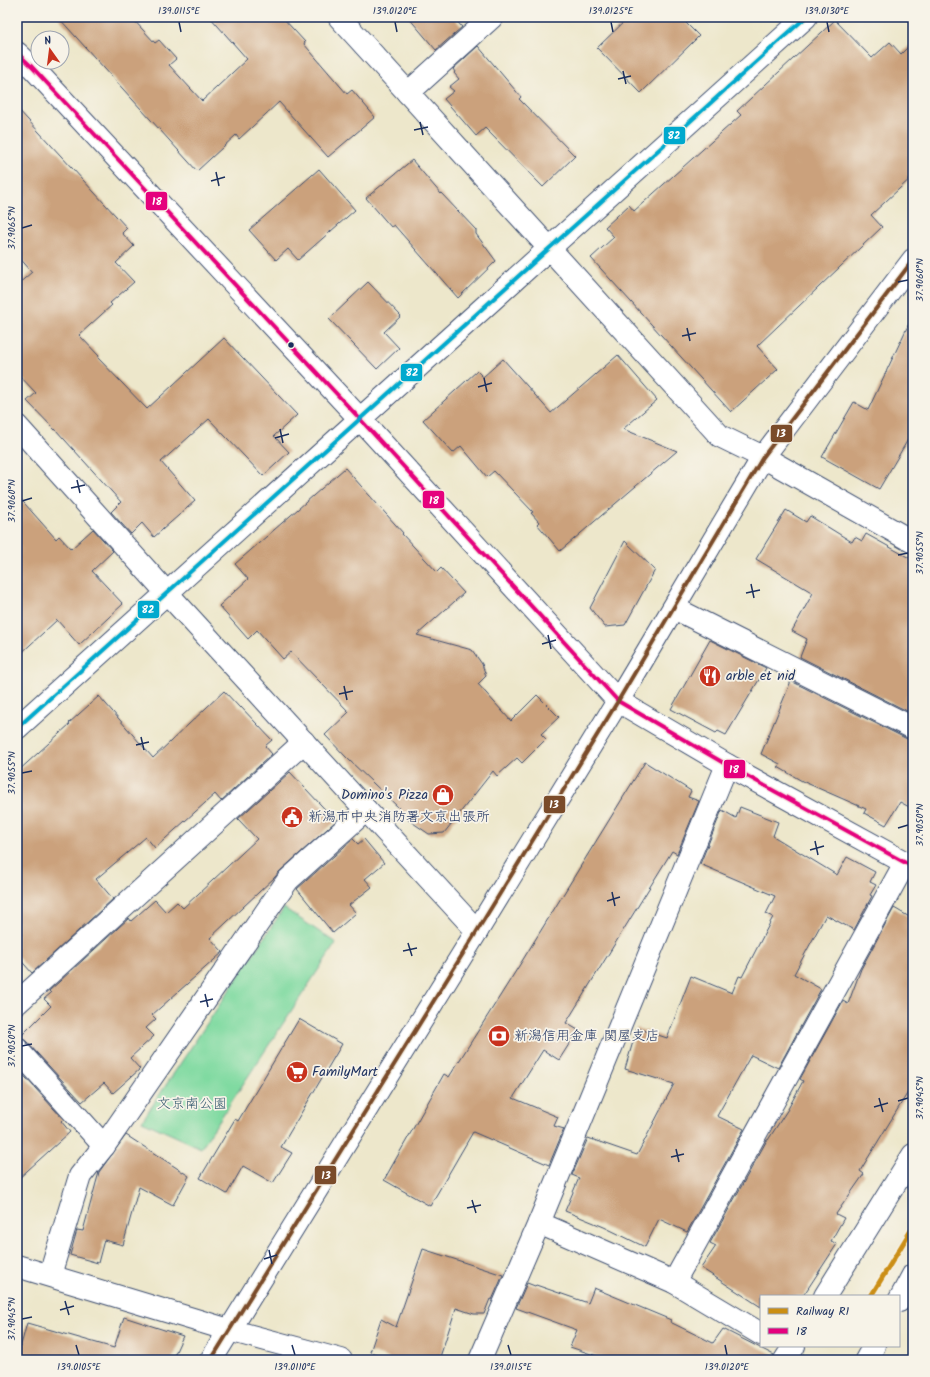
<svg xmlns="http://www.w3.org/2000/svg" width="930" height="1377" font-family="Kalam,'Klee One',sans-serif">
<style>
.green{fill:#80daa1;stroke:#4e8480}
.building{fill:#cba17b}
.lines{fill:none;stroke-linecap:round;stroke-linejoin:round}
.minor-casing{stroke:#3a4b6e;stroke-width:24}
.tertiary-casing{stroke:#3a4b6e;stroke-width:24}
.trunk-casing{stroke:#3a4b6e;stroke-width:24}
.minor{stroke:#fff;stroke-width:22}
.tertiary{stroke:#fff;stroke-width:22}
.trunk{stroke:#fff;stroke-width:22}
.bus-1-casing{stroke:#f7f3e8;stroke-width:7}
.bus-2-casing{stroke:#f7f3e8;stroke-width:7}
.bus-3-casing{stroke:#f7f3e8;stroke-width:7}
.bus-1{stroke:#e5007d;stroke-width:4}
.bus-2{stroke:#00a9ce;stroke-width:4}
.bus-3{stroke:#7a4b2a;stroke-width:4}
.rail-1-casing{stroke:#f7f3e8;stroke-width:8}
.rail-1{stroke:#cb8e13;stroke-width:5}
.ticks{fill:none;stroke:#1b2f5e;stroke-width:1.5}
.bus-dot{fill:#1b2f5e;stroke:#f7f3e8;stroke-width:1.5}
.labels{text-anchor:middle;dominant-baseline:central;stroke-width:3.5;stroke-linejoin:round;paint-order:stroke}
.poi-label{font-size:14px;fill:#1b2f5e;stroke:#f7f3e8;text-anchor:start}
.park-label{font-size:14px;fill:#345a6f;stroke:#f7f3e8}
.line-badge{stroke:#f7f3e8;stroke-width:1.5}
.badge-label{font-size:11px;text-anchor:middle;font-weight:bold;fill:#fff}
.neatline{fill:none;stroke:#1b2f5e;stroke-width:1.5}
.ticks-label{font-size:10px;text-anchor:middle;fill:#1b2f5e}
</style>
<rect width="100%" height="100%" fill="#f7f3e8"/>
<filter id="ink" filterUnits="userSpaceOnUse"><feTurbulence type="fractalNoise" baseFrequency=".025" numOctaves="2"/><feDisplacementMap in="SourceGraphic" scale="8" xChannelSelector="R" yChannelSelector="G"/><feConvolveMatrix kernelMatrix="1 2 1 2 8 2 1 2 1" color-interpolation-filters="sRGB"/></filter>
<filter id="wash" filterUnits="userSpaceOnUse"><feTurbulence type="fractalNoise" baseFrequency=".012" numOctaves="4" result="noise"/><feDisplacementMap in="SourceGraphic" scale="16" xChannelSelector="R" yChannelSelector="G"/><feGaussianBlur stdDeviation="0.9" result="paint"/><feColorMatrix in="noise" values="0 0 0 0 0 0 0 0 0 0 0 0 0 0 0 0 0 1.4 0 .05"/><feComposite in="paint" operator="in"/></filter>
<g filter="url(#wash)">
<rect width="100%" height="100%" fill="#ede7cb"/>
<polygon class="green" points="284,908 336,943 201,1148 142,1121"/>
<g id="blocks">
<g class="building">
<polygon points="58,17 131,17 155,43 159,40 176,59 169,65 202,101 247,59 210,17 282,17 305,42 304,44 347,94 352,90 375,117 328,157 279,102 239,139 236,135 197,171"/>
<polygon points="408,17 453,17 462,27 436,50"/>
<polygon points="629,17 680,17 699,36 641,93 597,48"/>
<polygon points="835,20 872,58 890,42 901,54 913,42 913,176 871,215 882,227 757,346 778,369 731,412 591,258 614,237 605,227 629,205 634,211 741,115 737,111"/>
<polygon points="478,46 521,97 519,99 575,156 543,187 485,128 476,136 444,99 454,91 449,87 459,79 454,73 455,72 453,69"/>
<polygon points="17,108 127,228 122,233 134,246 116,263 134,282 110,303 112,305 79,335 99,356 98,358 147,409 224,338 297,415 274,436 289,452 263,476 209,419 161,462 195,501 154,537 142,523 131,534 111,512 121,502 55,429 55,430 27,401 36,393 17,373 17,285 32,272 17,255"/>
<polygon points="412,160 441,194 441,193 476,230 476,234 496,261 458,298 394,225 391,227 366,198"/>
<polygon points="319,169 355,210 298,260 288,249 276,260 249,230"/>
<polygon points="368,282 401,316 384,332 399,348 377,369 329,319"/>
<polygon points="913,315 913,431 879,489 822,457 854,402 868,410"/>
<polygon points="618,355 657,400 623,429 677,451 560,551 537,524 539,522 531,513 533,512 494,471 487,477 461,446 453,453 423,420 477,371 483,377 503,359 551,413"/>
<polygon points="345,468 403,533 402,534 437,572 441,568 464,593 417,635 472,650 482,664 486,676 478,684 511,721 537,695 559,717 541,734 546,739 522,763 517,758 497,776 493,771 444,833 429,834 397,812 400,809 347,758 325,735 349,712 291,652 283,659 257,630 248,639 219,606 248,579 235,564"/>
<polygon points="17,495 56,539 59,536 71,549 93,529 113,551 92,571 123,604 79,645 57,620 17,657"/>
<polygon points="786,510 806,522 810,516 852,542 855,537 862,541 866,534 913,560 913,714 800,657 807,639 792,631 813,593 756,559"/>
<polygon points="625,541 655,570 625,625 605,627 590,608"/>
<polygon points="710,640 766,668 726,735 718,731 716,733 671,709"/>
<polygon points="791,681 907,739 913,740 913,809 900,802 886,825 864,813 866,809 802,781 778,767 780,764 761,754"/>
<polygon points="224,691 240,708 241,707 272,740 265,746 272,754 221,801 215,794 155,848 146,837 96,879 113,899 32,973 17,956 17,772 70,724 69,723 99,696 153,758"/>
<polygon points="645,762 691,791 688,797 699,801 677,854 672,851 566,1023 578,1030 559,1060 543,1050 513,1098 558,1117 554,1126 564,1129 549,1165 473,1132 430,1206 384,1180 444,1074 449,1077 519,966"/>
<polygon points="290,772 336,821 280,871 275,877 210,938 223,952 152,1015 156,1019 146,1028 154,1036 130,1058 140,1069 113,1093 104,1083 82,1102 26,1041 20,1037 51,1006 44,999 51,993 49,991 129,918 131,921 155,900 166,912 177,902 183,908 257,839 238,819"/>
<polygon points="740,807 778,822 773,836 837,875 847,857 875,872 870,882 876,885 870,895 872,896 854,930 826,915 794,974 821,989 778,1068 751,1055 717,1116 744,1129 687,1232 659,1219 645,1247 604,1227 565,1211 579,1178 572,1175 588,1138 637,1155 674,1084 625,1069 637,1028 667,1038 691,976 732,993 739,976 742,977 773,917 766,914 775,896 700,864 722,810 736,818"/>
<polygon points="353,839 358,844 364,839 384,863 365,879 372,887 349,905 356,913 333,933 297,889"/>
<polygon points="894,908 913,919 913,1084 860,1171 864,1174 836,1214 844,1218 831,1241 837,1244 803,1296 761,1296 761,1307 701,1268 716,1246 710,1243 767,1140 768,1140 788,1109 803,1081 800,1079 843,1001 848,1004 861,969"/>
<polygon points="299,1019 342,1044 281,1147 292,1153 273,1183 243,1166 227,1194 200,1178 235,1119 238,1121"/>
<polygon points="17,1068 63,1119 61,1121 70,1132 17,1180"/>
<polygon points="126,1135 189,1176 173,1205 139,1187 123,1245 104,1240 98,1263 70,1255 77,1230 83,1231 99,1172"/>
<polygon points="423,1249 503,1275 492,1300 490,1299 484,1314 474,1314 456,1308 439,1360 394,1360 370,1352 381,1319 396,1327"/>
<polygon points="527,1283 535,1286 536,1285 588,1303 594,1288 671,1320 670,1322 713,1343 723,1329 774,1355 773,1360 609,1360 570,1347 577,1330 516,1308"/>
<polygon points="124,1317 183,1336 172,1360 17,1360 27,1323 114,1348"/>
</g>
</g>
</g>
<g filter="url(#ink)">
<use href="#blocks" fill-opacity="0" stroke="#3a4b6e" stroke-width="1"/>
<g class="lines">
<g class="minor-casing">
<g id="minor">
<polyline points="339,17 720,436 763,457 913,542"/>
<polyline points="408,93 492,17"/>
<polyline points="17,426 167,593 477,931"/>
<polyline points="674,608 913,728"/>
<polyline points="618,701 727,765 913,867"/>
<polyline points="17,728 806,17"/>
<polyline points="17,1003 304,742"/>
<polyline points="17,1049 104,1146"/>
<polyline points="539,1223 674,1282 761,1334"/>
<polyline points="17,1266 229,1330 341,1360"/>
<polyline points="50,1275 80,1176 104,1146 288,880 366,810"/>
<polyline points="674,1282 905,863"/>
<polyline points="825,1296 913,1155"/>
<polyline points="899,1301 913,1275"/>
<polyline points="480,1360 539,1223 727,765"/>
<polyline points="785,1360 794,1346"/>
<polyline points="866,1360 874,1346"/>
</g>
</g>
<g class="tertiary-casing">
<polyline id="tertiary" points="211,1360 477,931 618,701"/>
</g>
<g class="trunk-casing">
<polyline id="trunk" points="17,53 32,67 360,419 618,701 763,457 913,260"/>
</g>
<use href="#minor" class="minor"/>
<use href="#tertiary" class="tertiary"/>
<use href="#trunk" class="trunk"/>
<g class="bus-1-casing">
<polyline id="bus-1" points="17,53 32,67 360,419 618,701 727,765 913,867"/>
</g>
<g class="bus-2-casing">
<polyline id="bus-2" points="17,728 806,17"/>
</g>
<g class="bus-3-casing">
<polyline id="bus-3" points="211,1360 477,931 618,701 763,457 913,260"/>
</g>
<use href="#bus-1" class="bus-1"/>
<use href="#bus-2" class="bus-2"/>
<use href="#bus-3" class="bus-3"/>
<g class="rail-1-casing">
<polyline id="rail-1" points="871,1296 913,1227"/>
</g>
<use href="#rail-1" class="rail-1"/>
</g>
</g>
<path class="ticks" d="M179,22L181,32M395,22L397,32M611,22L613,32M827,22L829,32M623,71L626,84M618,79L631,76M420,122L423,135M414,130L428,127M216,172L219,186M211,181L225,177M22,228L32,225M898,282L908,280M687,328L690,341M682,336L696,333M484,378L487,392M478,387L492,383M280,429L283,443M275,438L289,434M77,480L80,493M71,488L85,485M22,501L32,498M898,555L908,553M751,584L754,598M746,593L760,590M548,635L551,649M542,644L556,640M344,686L347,700M339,694L353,691M141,737L144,750M136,745L149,742M22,773L32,771M898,828L908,825M815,841L818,855M810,850L824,846M612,892L615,906M607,901L620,897M408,943L412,956M403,951L417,948M205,994L208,1007M200,1002L213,999M22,1046L32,1044M879,1098L883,1112M898,1101L908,1098M874,1107L888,1103M676,1149L679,1162M671,1157L684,1154M472,1200L476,1213M467,1208L481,1205M269,1250L272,1264M264,1259L277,1255M65,1301L69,1315M60,1310L74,1306M22,1319L32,1317M76,1345L79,1355M292,1345L295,1355M508,1345L511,1355M725,1345L727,1355"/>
<defs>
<g id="restaurant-disc" transform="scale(1.15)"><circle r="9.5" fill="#c8321e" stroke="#f7f3e8"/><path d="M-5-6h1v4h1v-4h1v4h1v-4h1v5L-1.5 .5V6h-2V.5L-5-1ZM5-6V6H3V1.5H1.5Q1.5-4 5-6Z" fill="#fff"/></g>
<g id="shop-disc" transform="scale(1.15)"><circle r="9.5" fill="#c8321e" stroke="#f7f3e8"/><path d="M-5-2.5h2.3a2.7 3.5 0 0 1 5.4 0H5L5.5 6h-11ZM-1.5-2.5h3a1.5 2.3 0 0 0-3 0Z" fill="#fff"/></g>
<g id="civic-disc" transform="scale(1.15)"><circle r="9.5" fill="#c8321e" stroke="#f7f3e8"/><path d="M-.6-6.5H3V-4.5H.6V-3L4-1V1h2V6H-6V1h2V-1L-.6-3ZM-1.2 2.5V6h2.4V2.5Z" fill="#fff"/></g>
<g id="bank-disc" transform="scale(1.15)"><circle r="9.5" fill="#c8321e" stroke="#f7f3e8"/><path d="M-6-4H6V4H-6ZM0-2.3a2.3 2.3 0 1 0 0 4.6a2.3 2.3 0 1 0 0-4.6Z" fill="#fff"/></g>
<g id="supermarket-disc" transform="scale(1.15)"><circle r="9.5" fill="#c8321e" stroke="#f7f3e8"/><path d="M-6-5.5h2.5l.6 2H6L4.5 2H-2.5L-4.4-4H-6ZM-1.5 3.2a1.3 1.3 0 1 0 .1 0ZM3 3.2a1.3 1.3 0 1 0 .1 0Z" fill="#fff"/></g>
</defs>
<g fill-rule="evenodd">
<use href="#restaurant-disc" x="710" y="676"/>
<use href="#shop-disc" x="443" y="795"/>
<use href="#civic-disc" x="292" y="817"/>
<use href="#bank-disc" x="499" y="1036"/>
<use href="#supermarket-disc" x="297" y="1072"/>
</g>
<circle class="bus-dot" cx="291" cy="345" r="3.5"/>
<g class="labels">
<g class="poi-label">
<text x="726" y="676">arble et nid</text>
<text x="428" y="795" text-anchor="end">Domino's Pizza</text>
<text x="308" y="817">新潟市中央消防署文京出張所</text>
<text x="514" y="1036">新潟信用金庫 関屋支店</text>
<text x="312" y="1072">FamilyMart</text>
</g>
<g class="park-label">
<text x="192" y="1104">文京南公園</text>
</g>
</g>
<g class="line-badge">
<rect x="663" y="126" width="23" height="19" rx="4" fill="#00a9ce"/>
<rect x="145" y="191" width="23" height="20" rx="4" fill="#e5007d"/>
<rect x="400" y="363" width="23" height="19" rx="4" fill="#00a9ce"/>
<rect x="770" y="424" width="23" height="19" rx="4" fill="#7a4b2a"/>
<rect x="422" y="490" width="23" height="19" rx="4" fill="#e5007d"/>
<rect x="137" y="600" width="23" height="19" rx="4" fill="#00a9ce"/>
<rect x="723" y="759" width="23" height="20" rx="4" fill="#e5007d"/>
<rect x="543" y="795" width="23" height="19" rx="4" fill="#7a4b2a"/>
<rect x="314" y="1165" width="23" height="20" rx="4" fill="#7a4b2a"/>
</g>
<g class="badge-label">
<text x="674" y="139">82</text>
<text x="157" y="205">18</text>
<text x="412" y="376">82</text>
<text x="781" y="437">13</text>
<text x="434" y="504">18</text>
<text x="148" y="613">82</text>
<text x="734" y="773">18</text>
<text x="554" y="808">13</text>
<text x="326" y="1179">13</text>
</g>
<rect width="930" height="1377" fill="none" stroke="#f7f3e8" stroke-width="44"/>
<rect x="760" y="1295" width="140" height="52" fill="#f7f3e8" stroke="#9fa5b1"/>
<rect x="768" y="1308" width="20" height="6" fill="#cb8e13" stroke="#9fa5b1"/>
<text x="796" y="1315" font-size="12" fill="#1b2f5e">Railway R1</text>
<rect x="768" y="1328" width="20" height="6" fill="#e5007d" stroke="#9fa5b1"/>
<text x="796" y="1335" font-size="12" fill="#1b2f5e">18</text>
<g transform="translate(50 50) rotate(346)"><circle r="19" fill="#f7f3e8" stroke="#9fa5b1"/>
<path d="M0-3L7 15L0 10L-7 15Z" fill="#c8321e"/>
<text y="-6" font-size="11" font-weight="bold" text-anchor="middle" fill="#1b2f5e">N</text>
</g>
<rect x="22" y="22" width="886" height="1333" class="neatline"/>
<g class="ticks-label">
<text x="179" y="14">139.0115°E</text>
<text x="395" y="14">139.0120°E</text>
<text x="611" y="14">139.0125°E</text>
<text x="827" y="14">139.0130°E</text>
<text transform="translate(11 228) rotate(-90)" y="4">37.9065°N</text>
<text transform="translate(919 280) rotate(-90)" y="4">37.9060°N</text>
<text transform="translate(11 501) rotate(-90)" y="4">37.9060°N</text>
<text transform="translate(919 553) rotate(-90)" y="4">37.9055°N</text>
<text transform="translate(11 773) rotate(-90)" y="4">37.9055°N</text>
<text transform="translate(919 825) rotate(-90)" y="4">37.9050°N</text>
<text transform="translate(11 1046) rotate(-90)" y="4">37.9050°N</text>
<text transform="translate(919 1098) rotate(-90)" y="4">37.9045°N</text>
<text transform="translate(11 1319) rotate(-90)" y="4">37.9045°N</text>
<text x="79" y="1370">139.0105°E</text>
<text x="295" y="1370">139.0110°E</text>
<text x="511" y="1370">139.0115°E</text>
<text x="727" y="1370">139.0120°E</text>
</g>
</svg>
